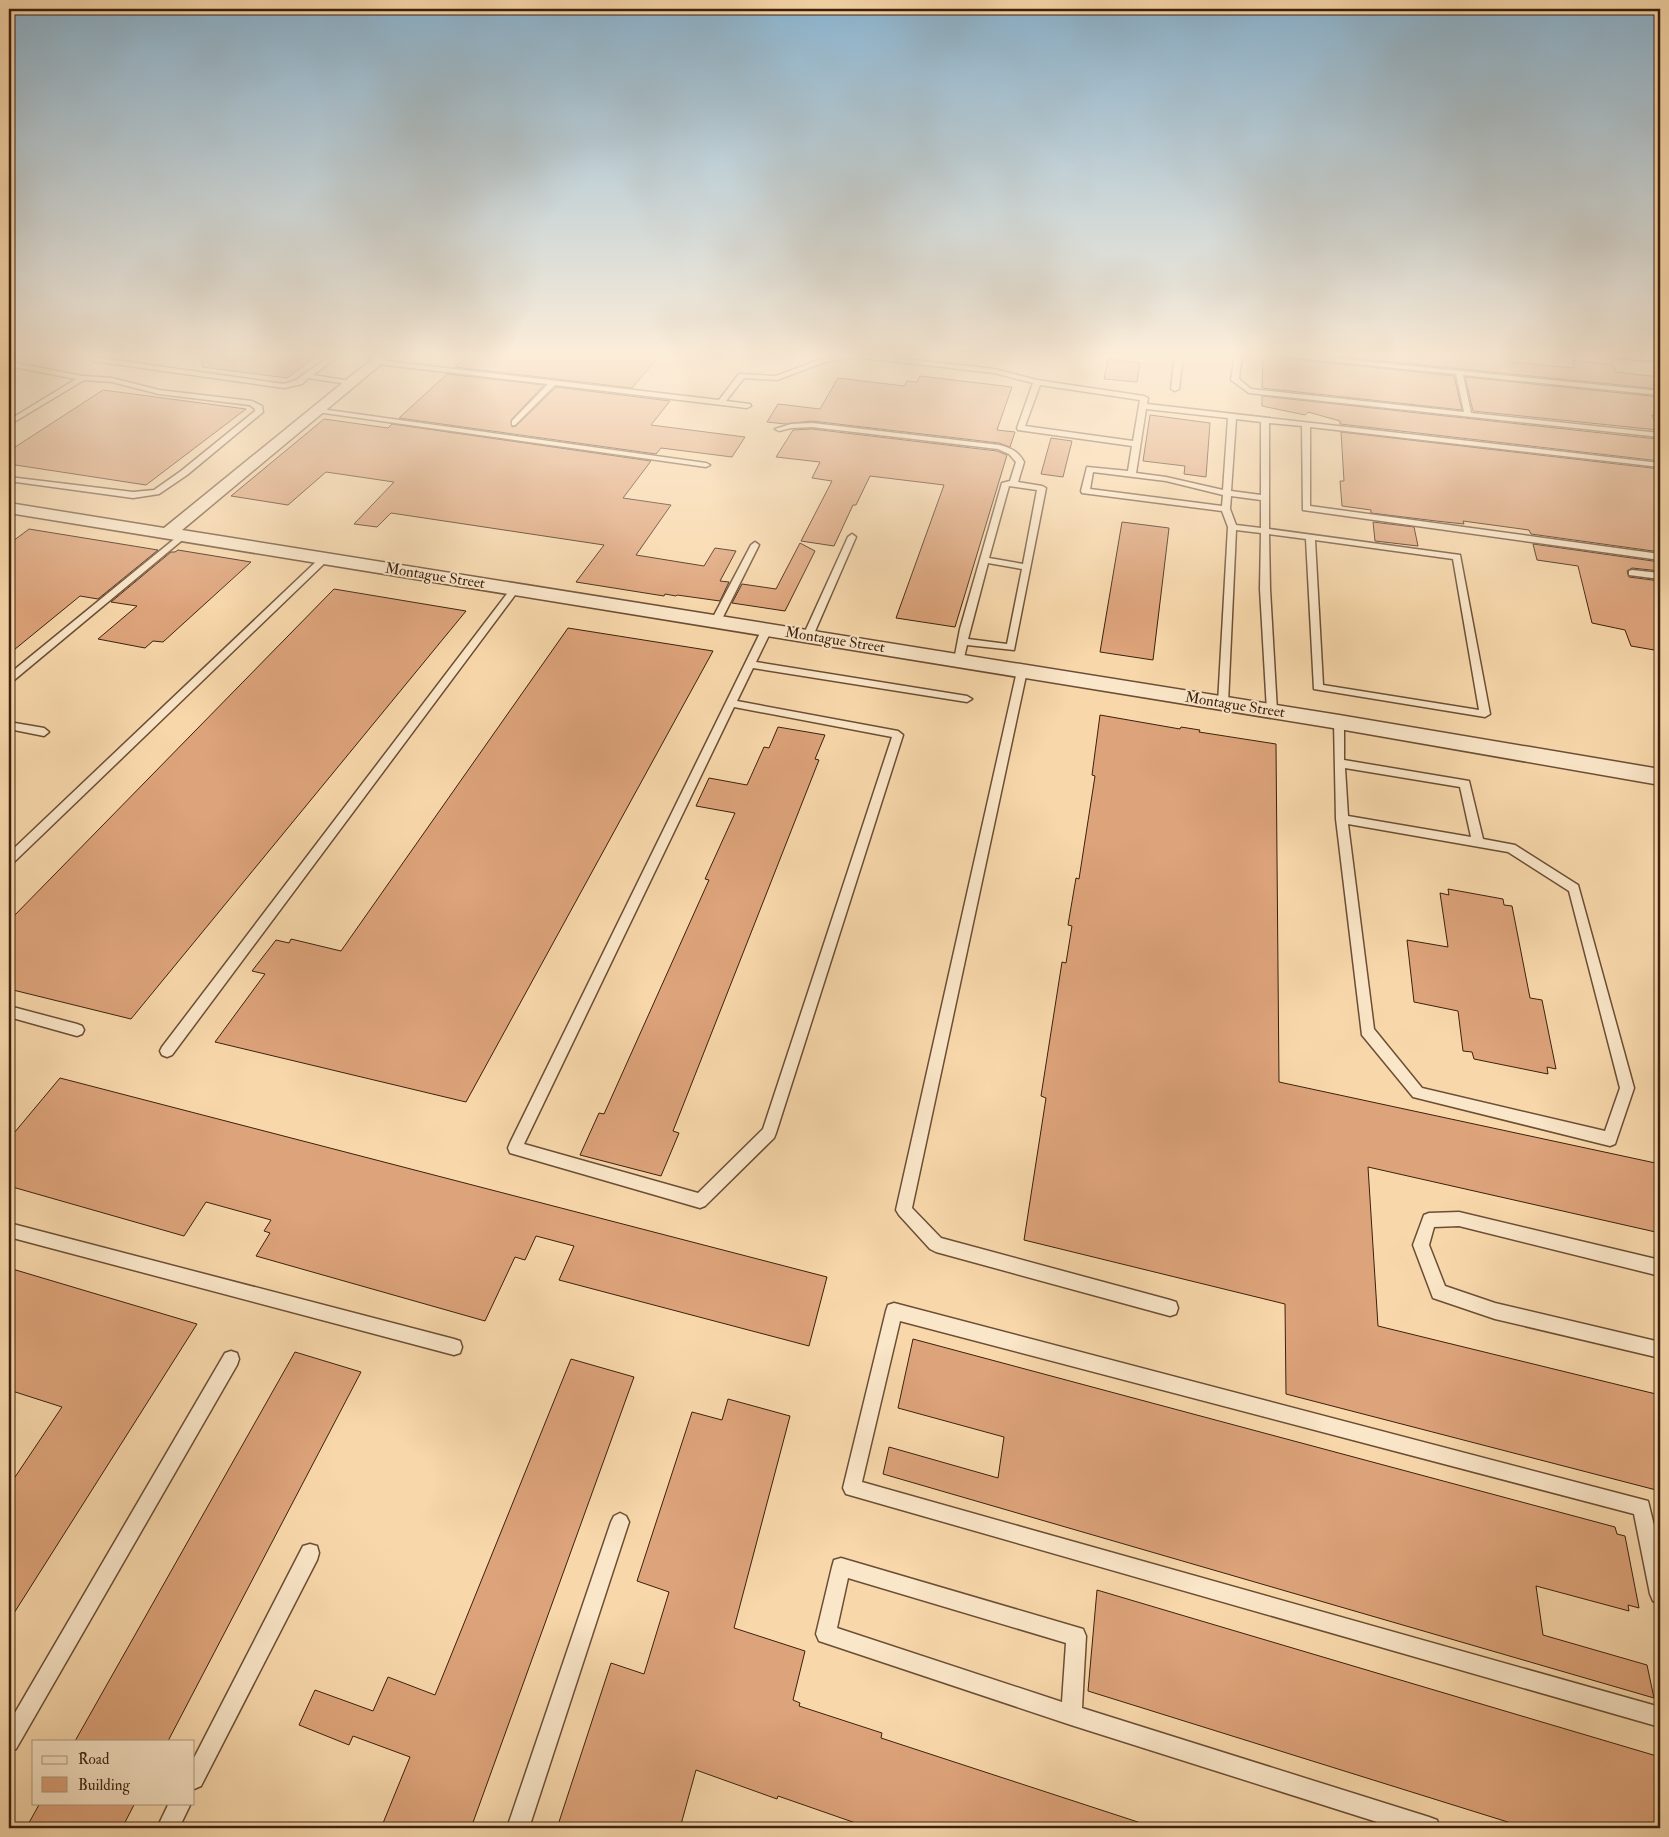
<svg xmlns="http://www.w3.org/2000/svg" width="1669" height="1837" font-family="'IM FELL Double Pica',serif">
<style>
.building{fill:#dda37a;stroke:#3c200e}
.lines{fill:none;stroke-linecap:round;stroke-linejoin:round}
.lane-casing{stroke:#6b4e35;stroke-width:3}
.street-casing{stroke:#6b4e35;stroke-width:3}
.lane{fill:#fae6c8;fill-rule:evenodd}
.street{fill:#fae6c8;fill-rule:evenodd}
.labels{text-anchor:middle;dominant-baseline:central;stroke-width:4;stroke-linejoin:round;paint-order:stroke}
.far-street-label{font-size:15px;fill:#3c200e;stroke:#fae6c8}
</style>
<rect width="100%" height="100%" fill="#f8d8ab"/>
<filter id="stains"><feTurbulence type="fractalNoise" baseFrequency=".004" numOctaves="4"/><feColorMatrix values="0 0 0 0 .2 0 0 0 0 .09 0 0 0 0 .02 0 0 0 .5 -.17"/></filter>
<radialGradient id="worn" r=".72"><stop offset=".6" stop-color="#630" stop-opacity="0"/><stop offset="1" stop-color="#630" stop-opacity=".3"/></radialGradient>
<g class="building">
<polygon points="202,355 318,355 287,378 202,367"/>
<polygon points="469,355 660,355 632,388 455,367"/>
<polygon points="1323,355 1509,355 1512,362 1575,368 1572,360 1613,365 1616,372 1660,377 1660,383 1653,385 1660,389"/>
<polygon points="1269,356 1454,376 1462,410 1262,388 1263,357 1269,358"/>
<polygon points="1108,359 1140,363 1137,382 1104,379"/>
<polygon points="447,374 544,385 511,420 512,427 516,426 556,387 670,401 651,425 745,437 732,457 661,448 656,454 399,418"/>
<polygon points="920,376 1012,387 997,430 1015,432 1010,447 999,443 812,421 785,424 767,422 778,404 820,409 838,378 904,386 907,381 917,382"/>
<polygon points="1465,377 1660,397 1660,416 1652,415 1658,430 1473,411"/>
<polygon points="103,390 246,409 146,485 9,464 9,451"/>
<polygon points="1262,396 1657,439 1660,443 1660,461 1340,424 1340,421 1308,412 1305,415 1262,406"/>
<polygon points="1150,415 1210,423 1206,477 1184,474 1185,466 1143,461"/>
<polygon points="324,419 388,428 392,424 651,461 623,498 671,505 636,555 704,566 715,548 736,551 720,581 729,582 720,601 677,595 676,596 665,594 664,596 576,582 604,545 391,513 377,527 354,524 394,482 326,472 288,505 231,496"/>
<polygon points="812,429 997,451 1007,455 955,627 896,618 944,485 870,476 856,505 853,505 834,546 801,541 832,481 812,478 820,462 776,457 793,430"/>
<polygon points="1341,432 1660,469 1660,552 1531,534 1529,530 1463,521 1464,524 1436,521 1371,513 1371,510 1342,506 1340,481 1344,481"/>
<polygon points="1051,438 1072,441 1063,477 1041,474"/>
<polygon points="1122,522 1169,528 1153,660 1100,652"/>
<polygon points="1373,522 1414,527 1418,546 1375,541"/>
<polygon points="29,529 158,550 98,599 80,596 9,654 9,544"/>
<polygon points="800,543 815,551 785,611 732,603 742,584 776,589"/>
<polygon points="1533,544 1660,562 1660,571 1632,568 1627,571 1629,577 1660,581 1660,651 1631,646 1625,630 1592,623 1578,566 1537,560"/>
<polygon points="178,550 251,562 163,642 153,641 145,648 98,639 137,606 111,602 171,552 175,552"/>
<polygon points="334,589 466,611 131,1019 9,989 9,921"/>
<polygon points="568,628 713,651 466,1102 215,1042 265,974 252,971 276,940 289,943 291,939 341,951"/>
<polygon points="1100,715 1180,729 1181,727 1200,730 1199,732 1276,744 1279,1082 1660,1164 1660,1233 1368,1167 1378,1326 1660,1395 1660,1491 1286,1394 1285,1304 1024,1240 1046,1098 1041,1096 1062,962 1066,963 1072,926 1068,925 1076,878 1079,879 1095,776 1092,775"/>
<polygon points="778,727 825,735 815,759 819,760 673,1131 679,1133 661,1176 580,1155 599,1113 604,1114 709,880 705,879 735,813 696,806 709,778 747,785 764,747 769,748"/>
<polygon points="1448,889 1503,899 1504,905 1512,906 1530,998 1542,1000 1556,1069 1547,1067 1548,1074 1474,1059 1472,1052 1463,1051 1458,1011 1414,1002 1407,940 1448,947 1440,893 1449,895"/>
<polygon points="60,1078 827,1277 809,1346 559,1280 574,1246 536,1236 525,1260 515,1257 485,1321 256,1256 270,1233 264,1231 271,1220 206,1202 184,1236 9,1186 9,1139"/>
<polygon points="9,1268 197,1324 9,1621 9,1486 62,1407 9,1390"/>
<polygon points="913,1339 1615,1527 1617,1534 1625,1536 1639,1608 1628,1605 1629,1611 1536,1586 1543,1635 1647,1665 1654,1698 883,1474 889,1447 998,1478 1004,1437 898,1408"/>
<polygon points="295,1352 361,1372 168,1741 75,1741"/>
<polygon points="571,1359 634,1377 471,1828 381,1828 410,1757 353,1736 349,1745 299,1725 315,1690 373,1711 388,1677 435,1695"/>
<polygon points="728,1399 790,1416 734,1628 805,1651 793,1700 800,1703 799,1706 882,1733 881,1738 1144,1824 1144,1828 870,1828 778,1796 777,1799 696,1770 680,1828 557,1828 611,1663 644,1674 669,1592 637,1581 692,1412 722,1420"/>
<polygon points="1097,1590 1660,1757 1660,1828 1527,1828 1088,1691"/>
<polygon points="40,1803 135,1803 122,1828 26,1828"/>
</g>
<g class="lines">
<g class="lane-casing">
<g id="lane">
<polygon points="332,355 340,355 313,375 351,381 354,381 354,385 308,378 302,384 284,388 93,361 89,359 93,357 284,384 296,380"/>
<path d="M844,355H869L994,369L1037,380L1144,396L1148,398L1147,404L1660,463V467L1310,427V506L1660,554V560L1303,510L1302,426L1269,423V529L1460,555L1490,714L1485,717L1314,689L1306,539L1269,534L1270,589L1277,711L1272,714L1267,711L1260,589L1261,533L1236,530L1228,703L1223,706L1218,703L1228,527L1222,511L1082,493L1081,491L1087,467L1128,471L1132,446L1018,430L1017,428L1033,383L994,373L855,357L825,362L777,380L744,378L726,401L750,404L751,406L747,408L555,385L515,425H512V421L548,384L377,364L373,362L377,360L719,400L739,374L776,376L821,359ZM1040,385L1140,400L1133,441L1025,426ZM1146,409L1228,418L1223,490L1166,477L1136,473ZM1236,419L1261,422V495L1231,491ZM1093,472L1166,481L1223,495L1222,506L1090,489ZM1231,496L1261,500V528L1236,525L1230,509ZM1315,540L1453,559L1479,710L1323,685Z"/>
<polygon points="1175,355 1183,355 1179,389 1175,391 1171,389"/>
<polygon points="1235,355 1242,355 1239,379 1251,389 1464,412 1456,374 1286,357 1282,355 1302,355 1660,391 1660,395 1463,375 1471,413 1660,433 1660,437 1249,393 1231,380"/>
<polygon points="1595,355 1660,357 1660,361 1599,357"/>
<polygon points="9,362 83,376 112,378 159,390 252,401 262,406 263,412 187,475 159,494 133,498 9,481 9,477 133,492 154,490 181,471 255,411 255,409 250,405 159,394 112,382 84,380 9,425 9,420 76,379 9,366"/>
<polygon points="314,408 706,463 710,465 706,467 317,412 314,412"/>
<path d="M812,423L999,445C1011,448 1018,451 1024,462L1018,482L1042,486L1046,488L1014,650L967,645L963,662L959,663L954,660L960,629L1002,483L1010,481L1016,462L1009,454L998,449L812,427L791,428L779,431L775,429L791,424ZM1009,486L1037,490L1023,564L989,558ZM988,563L1022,569L1007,644L968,639Z"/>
<polygon points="183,532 186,533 186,537 13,681 9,682 9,674"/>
<polygon points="852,534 856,537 813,636 808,639 805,638 803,636 848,537"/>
<polygon points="755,542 759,545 721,621 716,624 713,623 711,621 751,545"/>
<polygon points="325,555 328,556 328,560 13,863 9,864 9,853 322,556"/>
<polygon points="1632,570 1660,573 1660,579 1629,575 1629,571"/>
<polygon points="515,586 520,589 518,591 172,1055 167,1057 162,1055 160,1051 162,1047 512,587"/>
<path d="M767,626L772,629L756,662L967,696L972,699L967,702L753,668L737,701L898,731L903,735L776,1133L774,1138L705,1206L700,1208L510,1153L508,1148L510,1143L762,629ZM734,707L892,737L763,1129L698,1193L524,1144Z"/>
<polygon points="1022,668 1027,671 912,1208 941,1238 1170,1300 1176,1302 1178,1308 1176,1314 1170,1316 936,1252 930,1249 899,1215 896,1210 1017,671"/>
<path d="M1339,719L1344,722V760L1469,781L1483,839L1515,845L1578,885L1634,1088L1615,1144L1610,1146L1413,1097L1362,1035L1336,819L1334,722ZM1345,768L1460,787L1471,837L1348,816ZM1348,824L1508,852L1569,891L1620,1088L1605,1131L1422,1088L1374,1029Z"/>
<polygon points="9,722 44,728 49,732 44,736 9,729"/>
<polygon points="9,1006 77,1024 82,1026 84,1030 82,1034 77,1036 9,1017"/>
<polygon points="1459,1212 1660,1260 1660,1276 1459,1226 1434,1227 1429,1245 1445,1286 1495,1303 1660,1342 1660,1358 1495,1319 1433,1298 1413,1245 1424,1215 1429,1213"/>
<polygon points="9,1223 454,1339 460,1341 462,1347 460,1353 454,1355 9,1237"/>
<polygon points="894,1303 1648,1501 1660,1550 1660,1604 1653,1601 1650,1594 1634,1514 900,1321 862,1482 1660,1707 1660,1727 846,1494 843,1488 886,1311 888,1305"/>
<polygon points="231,1351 237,1353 239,1359 237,1365 16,1749 9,1752 9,1723 225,1353"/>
<polygon points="620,1513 626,1516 629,1522 529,1828 507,1828 611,1522 614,1516"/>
<polygon points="310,1544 317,1546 319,1553 317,1560 201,1786 194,1789 194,1758 303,1546"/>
<path d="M841,1558L1083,1629L1086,1636L1082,1708L1429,1817L1437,1820L1440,1828H1396L1071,1725L819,1641L816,1634L832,1567L834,1560ZM848,1578L1066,1643L1062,1702L837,1628Z"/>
<polygon points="169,1803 191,1803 179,1828 157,1828"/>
</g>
</g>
<g class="street-casing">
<polygon id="street" points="377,355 392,355 182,530 1339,715 1660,769 1660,785 1339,729 9,513 9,503 164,528"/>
</g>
<use href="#lane" class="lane"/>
<use href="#street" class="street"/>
</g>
<linearGradient id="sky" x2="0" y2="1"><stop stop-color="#8bb6d3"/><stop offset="0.58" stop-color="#fcedd9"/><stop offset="1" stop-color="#fcedd9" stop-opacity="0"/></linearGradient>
<rect width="1669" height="612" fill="url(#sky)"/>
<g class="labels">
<g class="far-street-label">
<text transform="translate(435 576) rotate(9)">Montague Street</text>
<text transform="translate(835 640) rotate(9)">Montague Street</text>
<text transform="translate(1235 705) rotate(9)">Montague Street</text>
</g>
</g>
<rect width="1669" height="1837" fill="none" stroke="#f8d8ab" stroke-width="30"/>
<rect x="10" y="10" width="1649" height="1817" fill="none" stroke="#3c200e" stroke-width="2.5"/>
<rect x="15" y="15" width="1639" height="1807" fill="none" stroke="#3c200e"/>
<rect x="32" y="1740" width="162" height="65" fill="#fae6c8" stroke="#ae977e"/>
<rect x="42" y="1756" width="25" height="8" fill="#fae6c8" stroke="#ae977e"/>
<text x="78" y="1764" font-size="15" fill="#3c200e">Road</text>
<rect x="42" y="1777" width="25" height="15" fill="#dda37a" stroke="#ae977e"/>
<text x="78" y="1790" font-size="15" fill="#3c200e">Building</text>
<rect width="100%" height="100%" filter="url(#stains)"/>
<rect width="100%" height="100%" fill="url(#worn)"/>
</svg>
